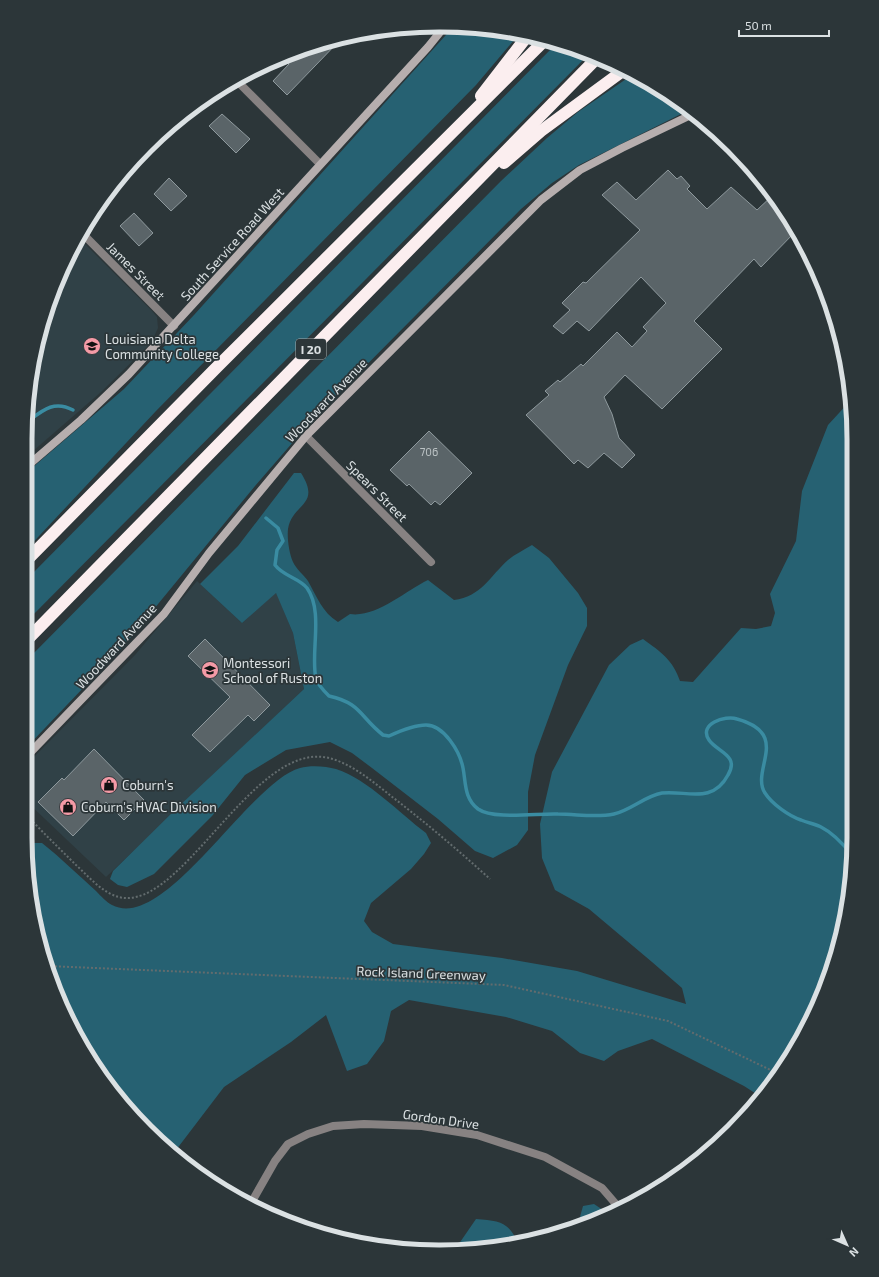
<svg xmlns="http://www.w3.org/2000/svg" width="879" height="1277" font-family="'Exo 2',sans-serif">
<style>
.built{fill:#304147}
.green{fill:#266172}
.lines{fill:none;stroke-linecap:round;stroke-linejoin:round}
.stream{stroke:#3a8ca2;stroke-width:3.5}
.building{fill:#5a6468;stroke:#8e999d}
.path{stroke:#636c6e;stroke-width:2;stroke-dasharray:2 2;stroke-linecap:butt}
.minor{stroke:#878282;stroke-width:8}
.secondary{stroke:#b6aeae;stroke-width:8}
.motorway{stroke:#fbeeef;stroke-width:12}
.labels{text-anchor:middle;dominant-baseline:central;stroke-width:3.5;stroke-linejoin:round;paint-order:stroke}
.number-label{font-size:11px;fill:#bbc2c4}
.shield{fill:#2c3639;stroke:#a6aeb0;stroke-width:1}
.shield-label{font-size:12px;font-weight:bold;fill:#dbe1e3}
.street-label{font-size:13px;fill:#dbe1e3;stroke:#2c3639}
.poi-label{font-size:13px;fill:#dbe1e3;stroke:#2c3639;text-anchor:start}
.rim{fill:none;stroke:#dbe1e3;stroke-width:5}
</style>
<rect width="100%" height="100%" fill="#2c3639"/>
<g class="built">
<polygon points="78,237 152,311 157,317 158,328 151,343 101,392 25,458 25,439 33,359 47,306"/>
<polygon points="197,581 242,623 276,592 293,633 304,689 106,877 25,800 25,766 135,655"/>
</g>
<g class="green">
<polygon points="454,26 520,33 476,85 156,411 25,551 25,474 124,389 194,315"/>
<polygon points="556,44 589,54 25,623 25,581"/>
<polygon points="632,75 670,95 689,110 579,165 552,183 521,209 313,419 255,486 126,643 25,749 25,662 501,181 547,138 578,112"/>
<path d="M850,401L854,439V837L846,919L822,996L784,1068L761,1097L744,1086L652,1039L618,1051L604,1061L580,1053L552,1031L506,1017L409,1000L391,1011L384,1041L367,1064L347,1071L326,1015L291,1042L224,1087L173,1154L166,1149L95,1068L68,1021L39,945L26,843H42C61,858 78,875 96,891C101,896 106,902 112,905C165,933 249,782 300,768C310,765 326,766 336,769C369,780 399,813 426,833L431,843L424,854L411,869L371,903L364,921L372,932L393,944L502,958L577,971L686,1004L682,988L652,962L589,909L555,890L542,858L540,824L552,772L609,665L630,645L643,639C661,652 673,660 680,681L693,682L741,628L756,629L771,626L775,613L770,594L796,541L802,491L828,425Z"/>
<path d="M294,473H301C322,506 292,503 288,529C287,538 289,553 293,562C296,569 304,575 308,581C317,597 322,612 338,622L350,614C376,618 405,591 428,580L454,600C481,597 490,576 508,560C515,554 524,550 532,545L549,558L578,593L587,608V626L568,665L535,755L528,792V830L517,845L493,858L475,851L438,819L372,768L352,753L330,742L286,750L245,775L212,816L154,874L127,887L118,885L110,879L113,871L176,809L304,689L293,633L276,593L242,623L200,584L238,546Z"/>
<polygon points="594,1204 609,1214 578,1224 583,1206"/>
<path d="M476,1219C499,1221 509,1221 518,1244L454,1251Z"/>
</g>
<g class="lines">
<g class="stream">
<path d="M27,422C43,410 54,400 73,410"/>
<path d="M266,518L278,528L283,541L277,550L275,565C283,576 299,578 307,588C324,612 310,653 316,679C318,685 325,692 329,696C361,703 360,717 383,735L389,736C400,731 414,725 426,725C444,725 460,752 463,768C466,783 464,798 478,809C494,820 538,813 558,814C577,814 596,818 614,814C631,810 645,796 662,793C686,790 712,805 728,775C740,755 717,752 709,740C698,724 725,715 737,719C792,734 750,770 765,793C772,804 789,816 801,820C808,823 815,824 821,827C833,833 844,845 852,855"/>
</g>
</g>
<g class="building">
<polygon points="342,38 287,95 273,81 289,64 281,57"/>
<polygon points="222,114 250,139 236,153 209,126"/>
<polygon points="668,170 677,179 681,176 690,186 687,189 707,209 731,187 757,210 773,195 796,231 761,267 754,259 694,321 722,349 662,409 625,375 604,397 612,414 619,438 635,455 622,468 604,453 588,468 578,460 574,464 526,415 549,395 545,391 558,380 560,382 581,364 583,366 617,332 632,347 647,331 643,327 666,303 641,277 589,331 577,321 563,334 553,326 570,310 562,303 583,282 586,283 640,230 602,195 617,182 636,200"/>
<polygon points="169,178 187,196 171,211 154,194"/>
<polygon points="134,213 153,233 139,246 120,226"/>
<polygon points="429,431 472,473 440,505 435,501 431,505 409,484 407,486 390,470"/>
<polygon points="205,639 270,705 254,721 248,715 210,752 192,735 230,697 188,656"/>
<polygon points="94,749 144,800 124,820 106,802 73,836 38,802 62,778 64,780"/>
</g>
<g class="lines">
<g class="path">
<path d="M25,813C41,831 59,848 76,865C88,876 99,889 113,895C177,924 251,739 329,758C352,764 372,781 391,796C425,822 458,850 490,879"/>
<polyline points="47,966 504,985 668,1021 779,1074"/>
</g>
<g class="minor">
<polyline points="236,80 320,164"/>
<polyline points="138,157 157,138"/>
<polyline points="81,232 174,326"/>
<polyline points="306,436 431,562"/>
<polyline points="250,1205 275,1161 288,1144 308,1134 333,1126 364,1124 422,1126 477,1135 545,1157 602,1188 621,1210"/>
</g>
<g class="secondary">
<polyline points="25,468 81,420 129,374 428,47 445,26"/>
<polyline points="25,758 164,614 209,553 306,436 541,200 580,170 622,148 693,114"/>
</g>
<g class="motorway">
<polyline points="481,96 528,35"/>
<polyline points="504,163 541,131 624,70"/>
<polyline points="25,562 216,368 545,40"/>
<polyline points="25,642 598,57"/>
</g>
</g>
<defs>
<g id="university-disc" transform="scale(0.9)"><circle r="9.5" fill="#f49aa6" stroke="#2c3639"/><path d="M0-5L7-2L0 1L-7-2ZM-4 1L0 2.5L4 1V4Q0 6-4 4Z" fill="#111"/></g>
<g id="school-disc" transform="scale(0.9)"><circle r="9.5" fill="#f49aa6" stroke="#2c3639"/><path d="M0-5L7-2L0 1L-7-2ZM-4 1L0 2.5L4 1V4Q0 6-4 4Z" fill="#111"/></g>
<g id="shop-disc" transform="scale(0.9)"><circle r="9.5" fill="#f49aa6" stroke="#2c3639"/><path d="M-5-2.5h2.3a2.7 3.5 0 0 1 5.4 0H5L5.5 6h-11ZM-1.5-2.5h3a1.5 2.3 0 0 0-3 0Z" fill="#111"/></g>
</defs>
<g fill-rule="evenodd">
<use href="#university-disc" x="92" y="346"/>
<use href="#school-disc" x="210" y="670"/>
<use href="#shop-disc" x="109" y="785"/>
<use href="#shop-disc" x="68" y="807"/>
</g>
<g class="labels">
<g class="number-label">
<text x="429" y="451">706</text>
</g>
<rect class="shield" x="296" y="339" width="30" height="20" rx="3"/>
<g class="shield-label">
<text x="311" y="349">I 20</text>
</g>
<g class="street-label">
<text transform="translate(232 244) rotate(-48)">South Service Road West</text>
<text transform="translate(136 271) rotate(45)">James Street</text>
<text transform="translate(326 400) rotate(-46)">Woodward Avenue</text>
<text transform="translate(377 491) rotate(45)">Spears Street</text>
<text transform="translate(116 646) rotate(-47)">Woodward Avenue</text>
<text transform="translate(421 973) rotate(2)">Rock Island Greenway</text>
<text transform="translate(441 1119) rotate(8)">Gordon Drive</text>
</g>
<g class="poi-label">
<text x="105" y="339">Louisiana Delta<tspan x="105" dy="15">Community College</tspan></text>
<text x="223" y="663">Montessori<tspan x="223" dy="15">School of Ruston</tspan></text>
<text x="122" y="785">Coburn's</text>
<text x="81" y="807">Coburn's HVAC Division</text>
</g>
</g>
<path d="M0 0H879V1277H0ZM439 32H440A407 407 0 0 1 847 439V838A407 407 0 0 1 440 1245H439A407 407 0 0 1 32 838V439A407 407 0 0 1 439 32Z" fill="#2c3639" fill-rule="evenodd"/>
<path class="rim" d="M439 32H440A407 407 0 0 1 847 439V838A407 407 0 0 1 440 1245H439A407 407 0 0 1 32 838V439A407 407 0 0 1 439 32Z"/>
<g transform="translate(847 1245) rotate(135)" stroke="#2c3639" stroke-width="3" paint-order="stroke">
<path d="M0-3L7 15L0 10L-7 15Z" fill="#dbe1e3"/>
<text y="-6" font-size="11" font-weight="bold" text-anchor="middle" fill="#dbe1e3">N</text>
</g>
<path d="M739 30v6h90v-6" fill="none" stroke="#dbe1e3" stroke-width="2"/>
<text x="745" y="30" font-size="12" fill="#dbe1e3" stroke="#2c3639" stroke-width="3" paint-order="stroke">50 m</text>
</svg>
